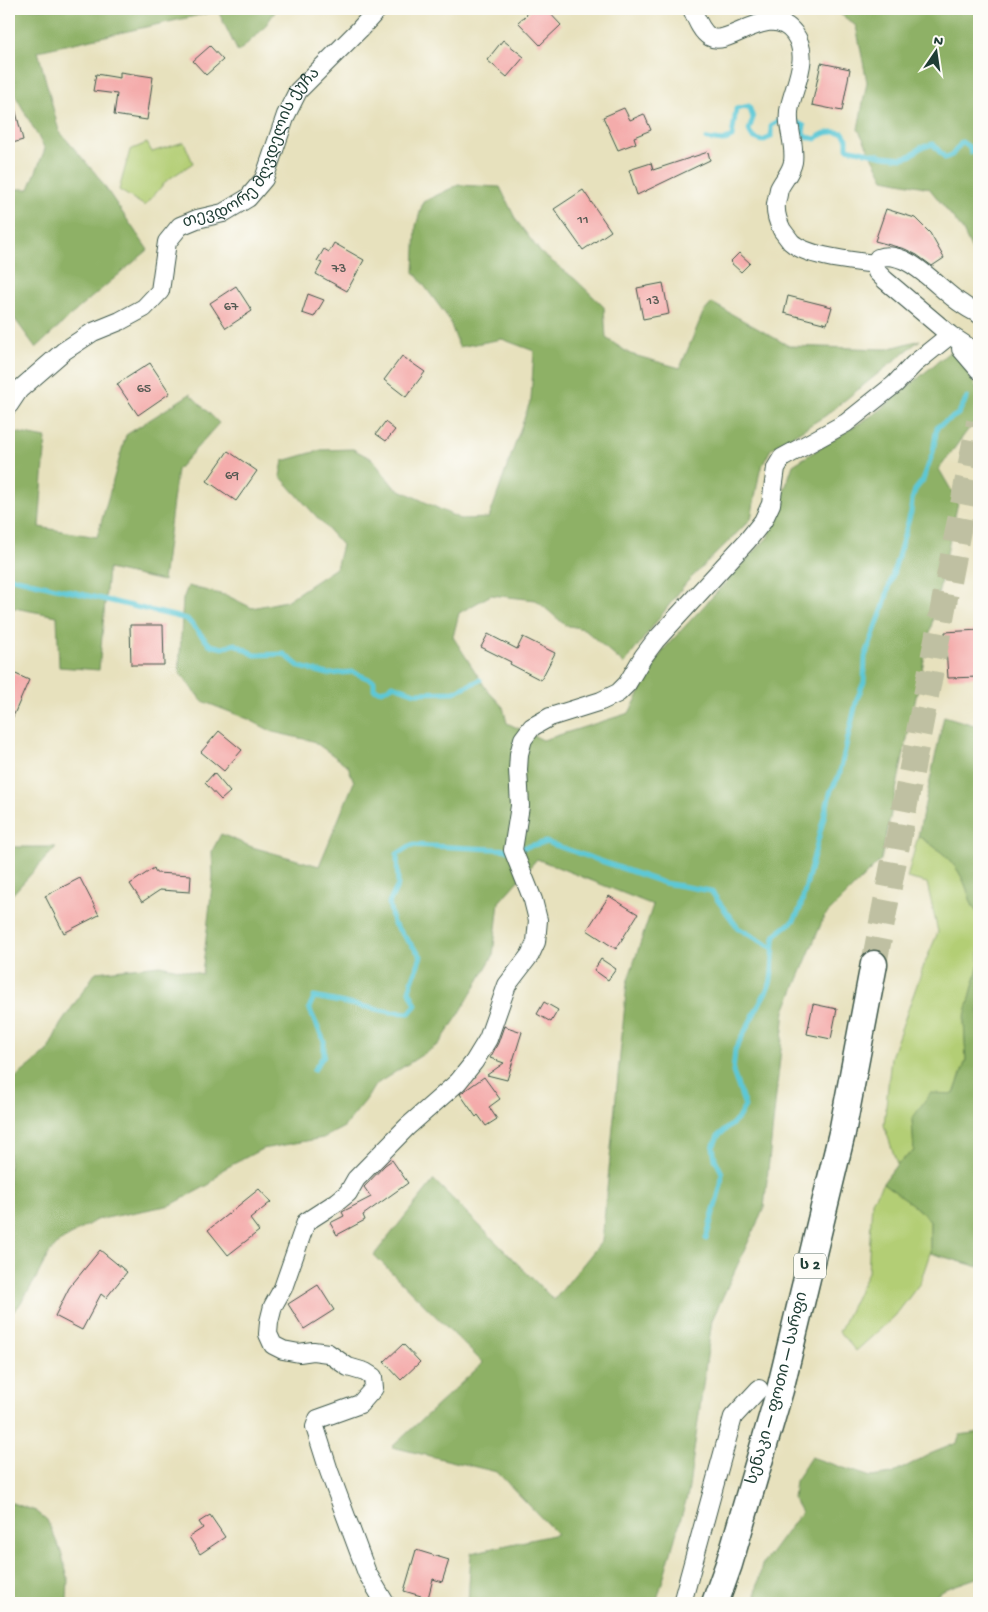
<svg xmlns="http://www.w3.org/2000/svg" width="988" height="1612" font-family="'Gochi Hand','Noto Sans Georgian',sans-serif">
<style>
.green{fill:#b3ce74;stroke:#698654}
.forest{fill:#8eb166;stroke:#56774d}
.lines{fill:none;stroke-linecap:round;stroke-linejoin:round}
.stream{stroke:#5dc8d6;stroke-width:5}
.building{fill:#f4acab}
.highway-tunnel{stroke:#bfc0a2;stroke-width:26;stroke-dasharray:26 13;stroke-linecap:butt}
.minor-casing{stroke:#3d5649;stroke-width:20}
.highway-casing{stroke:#3d5649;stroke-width:29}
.minor{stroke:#fff;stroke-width:18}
.highway{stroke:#fff;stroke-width:26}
.labels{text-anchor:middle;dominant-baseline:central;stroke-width:4;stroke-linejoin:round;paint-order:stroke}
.number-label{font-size:14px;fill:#545952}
.shield{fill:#fdfcf7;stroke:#62766e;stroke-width:1}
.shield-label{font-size:15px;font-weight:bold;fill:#1f3d34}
.street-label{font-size:16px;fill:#1f3d34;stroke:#fdfcf7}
</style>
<rect width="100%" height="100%" fill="#fdfcf7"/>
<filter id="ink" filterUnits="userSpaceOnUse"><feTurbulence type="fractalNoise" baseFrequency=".02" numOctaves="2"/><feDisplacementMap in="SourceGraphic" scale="10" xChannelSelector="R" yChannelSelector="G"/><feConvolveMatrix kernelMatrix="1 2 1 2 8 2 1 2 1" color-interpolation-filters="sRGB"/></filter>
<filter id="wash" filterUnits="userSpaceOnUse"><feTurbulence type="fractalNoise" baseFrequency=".0096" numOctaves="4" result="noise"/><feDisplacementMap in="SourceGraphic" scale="20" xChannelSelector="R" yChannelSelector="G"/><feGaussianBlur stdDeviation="1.12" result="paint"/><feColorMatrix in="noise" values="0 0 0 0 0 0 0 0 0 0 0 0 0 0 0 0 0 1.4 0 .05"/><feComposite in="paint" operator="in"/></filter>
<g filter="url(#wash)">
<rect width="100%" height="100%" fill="#e7e1bd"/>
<g class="green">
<polygon points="184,142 193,163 166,181 145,206 119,190 130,150 147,143 152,152"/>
<path d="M918,836C939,849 957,862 966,887C971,900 970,904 979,915V964L964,1020L966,1060L954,1094L912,1119L914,1151L897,1164L884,1125L891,1057L924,965L938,932L927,883L907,878Z"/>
<polygon points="883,1183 913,1205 930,1220 930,1253 920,1283 895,1316 856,1351 839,1332 868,1272 872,1201"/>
</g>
<g class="forest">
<polygon points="9,9 277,9 263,29 238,52 218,11 38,51 59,131 96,174 148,250 79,308 36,348 9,311 9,189 29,189 45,149 13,91 9,91"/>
<polygon points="834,9 979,9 979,265 962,229 929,188 884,179 858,129 867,82 856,26"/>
<polygon points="458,185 500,187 516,220 541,253 575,279 604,307 606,338 630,354 680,368 703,313 712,303 789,346 887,349 920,340 825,416 771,449 760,470 751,519 686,583 624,664 584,629 565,625 536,600 491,595 459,613 453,637 487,690 503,707 507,723 543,740 629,713 663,650 769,536 793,465 879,411 953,349 979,392 979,415 939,469 958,502 881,860 824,917 785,1011 764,1208 712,1320 688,1494 656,1603 468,1603 471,1553 557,1534 497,1472 392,1447 483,1363 374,1255 434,1180 554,1300 602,1241 627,983 653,905 537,859 499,902 493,956 458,1016 439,1044 375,1085 366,1100 344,1127 323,1138 262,1149 222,1170 210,1184 171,1205 96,1220 59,1242 48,1255 34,1282 18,1307 9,1316 9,1083 47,1052 60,1025 96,972 160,965 202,974 213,877 212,851 221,834 252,847 319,866 354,782 348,766 313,741 273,732 248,719 202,701 179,672 183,599 188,586 228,596 252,608 286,601 336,568 342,545 280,476 283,461 321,450 353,449 372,459 394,487 460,519 489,518 531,399 534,351 502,339 459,347 449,319 414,272 416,226 423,202"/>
<polygon points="190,394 219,423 177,470 163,581 108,569 99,670 59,667 57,616 9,607 9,431 46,438 39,527 97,537 126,435"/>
<path d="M944,716L977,726L979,717V915C970,904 971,900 966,887C957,862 939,849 918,836Z"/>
<polygon points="9,847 56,847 9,898"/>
<polygon points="979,964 979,1267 930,1253 930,1220 913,1205 883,1183 897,1164 914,1151 912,1119 930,1093 954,1094 966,1060 964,1020"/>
<polygon points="979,1432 979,1577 942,1590 926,1603 757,1603 756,1592 762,1565 801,1512 793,1498 795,1481 811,1457 871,1477 892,1474 930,1454 957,1443 960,1435"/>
<polygon points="9,1502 36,1511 47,1520 61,1552 68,1578 67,1603 9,1603"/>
</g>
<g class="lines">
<g class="stream">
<path d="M794,121L804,126L803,133L807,137L816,139C823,131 833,131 843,133L847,139V148L884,156L902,158L910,156L920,148L933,144L945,158L952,155L962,142L969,147L971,152L979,151"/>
<polyline points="707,139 723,141 732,137 736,109 749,106 753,118 749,130 752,137 762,141 771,137 771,125 780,120"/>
<polyline points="9,577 187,619 210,645 223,648 235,644 255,655 284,654 300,667 328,674 353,672 374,681 374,689 382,691 393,685 415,693 454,692 480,680"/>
<polyline points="314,1070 324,1055 324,1041 309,1008 314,997 391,1012 409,1013 416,1005 409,990 421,956 393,923 389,903 398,885 397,854 411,845 513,850 546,842 664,883 711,891 738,928 773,948"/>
<path d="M706,1239L721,1185L722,1173L715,1159L713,1147L718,1136L737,1120L745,1106L733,1072L735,1050L770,984C774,968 772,952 775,935L794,920L800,909L831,790L839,776L857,699L864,682L865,657L883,608L911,512L912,500L915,490L923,480L933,452L937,427L958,414L967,398"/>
</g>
</g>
<g id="blocks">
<g class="building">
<polygon points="533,9 546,9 561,25 540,45 518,22"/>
<polygon points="503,40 524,57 507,77 487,60"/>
<polygon points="210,46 223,60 206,75 193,61"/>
<polygon points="821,63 850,69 842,111 812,105"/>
<polygon points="120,72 153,77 147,120 114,115 117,94 93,91 96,74 120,78"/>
<polygon points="9,104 14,104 23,140 9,144"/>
<polygon points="624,108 630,120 644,114 651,130 634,137 636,143 618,150 603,117"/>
<polygon points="708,152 710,160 637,195 629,170 651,163 653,170"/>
<polygon points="583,190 611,231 583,250 554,209"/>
<polygon points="886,209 915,218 930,233 944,258 932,266 917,255 905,249 875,241"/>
<polygon points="334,243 364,260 347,291 316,274 322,263 317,261 324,249 329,252"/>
<polygon points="739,253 750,263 741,272 730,262"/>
<polygon points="663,283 669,314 643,319 637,288"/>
<polygon points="236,286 252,311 226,328 210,303"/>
<polygon points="308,294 324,300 314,317 302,313"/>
<polygon points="788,296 832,307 827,324 784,313"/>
<polygon points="402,356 425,372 406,397 384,380"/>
<polygon points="150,363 170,393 138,415 117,384"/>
<polygon points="385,422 395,430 386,441 376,434"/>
<polygon points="228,451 257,471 236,501 207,481"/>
<polygon points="130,625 163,625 164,665 131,665"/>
<polygon points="979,630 979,677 948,678 945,632"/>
<polygon points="488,634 517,649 523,637 555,653 541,680 510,664 511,662 481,647"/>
<polygon points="9,671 29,680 9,726"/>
<polygon points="219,731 242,750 224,771 201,752"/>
<polygon points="214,773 230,792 221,800 205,783"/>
<polygon points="154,868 156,873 191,875 190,892 160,890 142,902 130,884"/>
<polygon points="80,878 99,915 64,933 45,896"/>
<polygon points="609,896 638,914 616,949 587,930"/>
<polygon points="601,959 616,969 608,980 594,970"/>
<polygon points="544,1002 558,1010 551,1022 537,1014"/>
<polygon points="813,1004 837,1009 831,1039 807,1034"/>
<polygon points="504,1026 522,1032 507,1080 487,1075 504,1063 490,1058 498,1043"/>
<polygon points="484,1077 500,1099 489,1107 497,1119 486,1126 478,1115 476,1117 460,1094"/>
<polygon points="392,1160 408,1183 363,1215 365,1220 337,1235 330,1223 344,1216 342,1212 371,1197 364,1187 385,1165"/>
<polygon points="259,1189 271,1202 250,1219 259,1231 228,1255 208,1230"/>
<polygon points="100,1250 127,1272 106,1298 101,1294 82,1330 55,1316 69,1288"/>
<polygon points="318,1285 334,1310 304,1329 288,1304"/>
<polygon points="403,1344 420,1362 401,1380 384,1362"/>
<polygon points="210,1515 225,1537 200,1554 189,1537 203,1528 199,1522"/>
<polygon points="416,1550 449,1560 442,1582 433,1579 428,1598 404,1591"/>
</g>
</g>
</g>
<g filter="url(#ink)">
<use href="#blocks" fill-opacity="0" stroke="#3d5649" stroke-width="1"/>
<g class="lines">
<polyline class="highway-tunnel" points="874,964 979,422"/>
<g class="minor-casing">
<g id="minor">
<path d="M692,9C696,18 701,32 710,37C729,48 770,1 794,33C811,56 795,83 790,106C785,124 796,143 793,162C791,173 783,180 779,189C778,194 777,200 776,204C775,213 778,222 782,230C785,234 788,238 791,242C807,257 853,261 875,264"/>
<path d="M979,314C973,311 967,308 962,304C939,290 907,247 878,258L875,264L877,272L885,280L950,335L979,354"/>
<polyline points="961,349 979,370"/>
<path id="s1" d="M9,405L19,390L64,351L93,332L120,321L144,308L160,291L167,242L180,226L197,219L223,213L248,198L264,179L286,115L298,91L359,30L378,9"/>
<polyline points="385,1603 367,1573 329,1471 315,1427 318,1419 360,1404 374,1388 373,1377 365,1372 348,1367 328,1353 313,1351 299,1353 283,1350 273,1345 268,1334 269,1322 273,1306 283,1288 306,1222 337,1202 348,1193 356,1179 407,1127 458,1082 474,1062 488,1039 507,985 530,955 536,942 538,920 533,900 513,850 520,806 518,770 519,754 523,739 532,727 550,717 601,701 618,693 627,684 643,657 655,641 747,541 763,521 771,504 776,468 782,458 846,423 895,384 914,364 950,335"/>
<polyline points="682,1603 733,1417 759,1389"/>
</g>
</g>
<g class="highway-casing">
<g id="highway">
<path id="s2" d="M715,1603L729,1564L780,1390L842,1133L874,964"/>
</g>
</g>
<use href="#minor" class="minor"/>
<use href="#highway" class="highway"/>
</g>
</g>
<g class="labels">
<g class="number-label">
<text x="583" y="220">11</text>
<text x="339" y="269">73</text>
<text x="653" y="301">13</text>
<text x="231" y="307">67</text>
<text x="144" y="389">65</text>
<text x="232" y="476">69</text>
</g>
<rect class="shield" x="794" y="1253.5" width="32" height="25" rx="4"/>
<g class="shield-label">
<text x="810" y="1266">ს 2</text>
</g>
<g class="street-label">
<text stroke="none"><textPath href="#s1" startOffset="375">თევდორე მღვდელის ქუჩა</textPath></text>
<text stroke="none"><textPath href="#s2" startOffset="224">სენაკი — ფოთი — სარფი</textPath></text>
</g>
</g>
<rect width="988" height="1612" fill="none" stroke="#fdfcf7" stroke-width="30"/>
<g transform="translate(936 52) rotate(13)" stroke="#fdfcf7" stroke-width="4" paint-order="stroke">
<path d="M0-4L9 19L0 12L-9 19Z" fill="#1f3d34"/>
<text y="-8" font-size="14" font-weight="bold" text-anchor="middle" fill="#1f3d34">N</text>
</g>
</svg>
